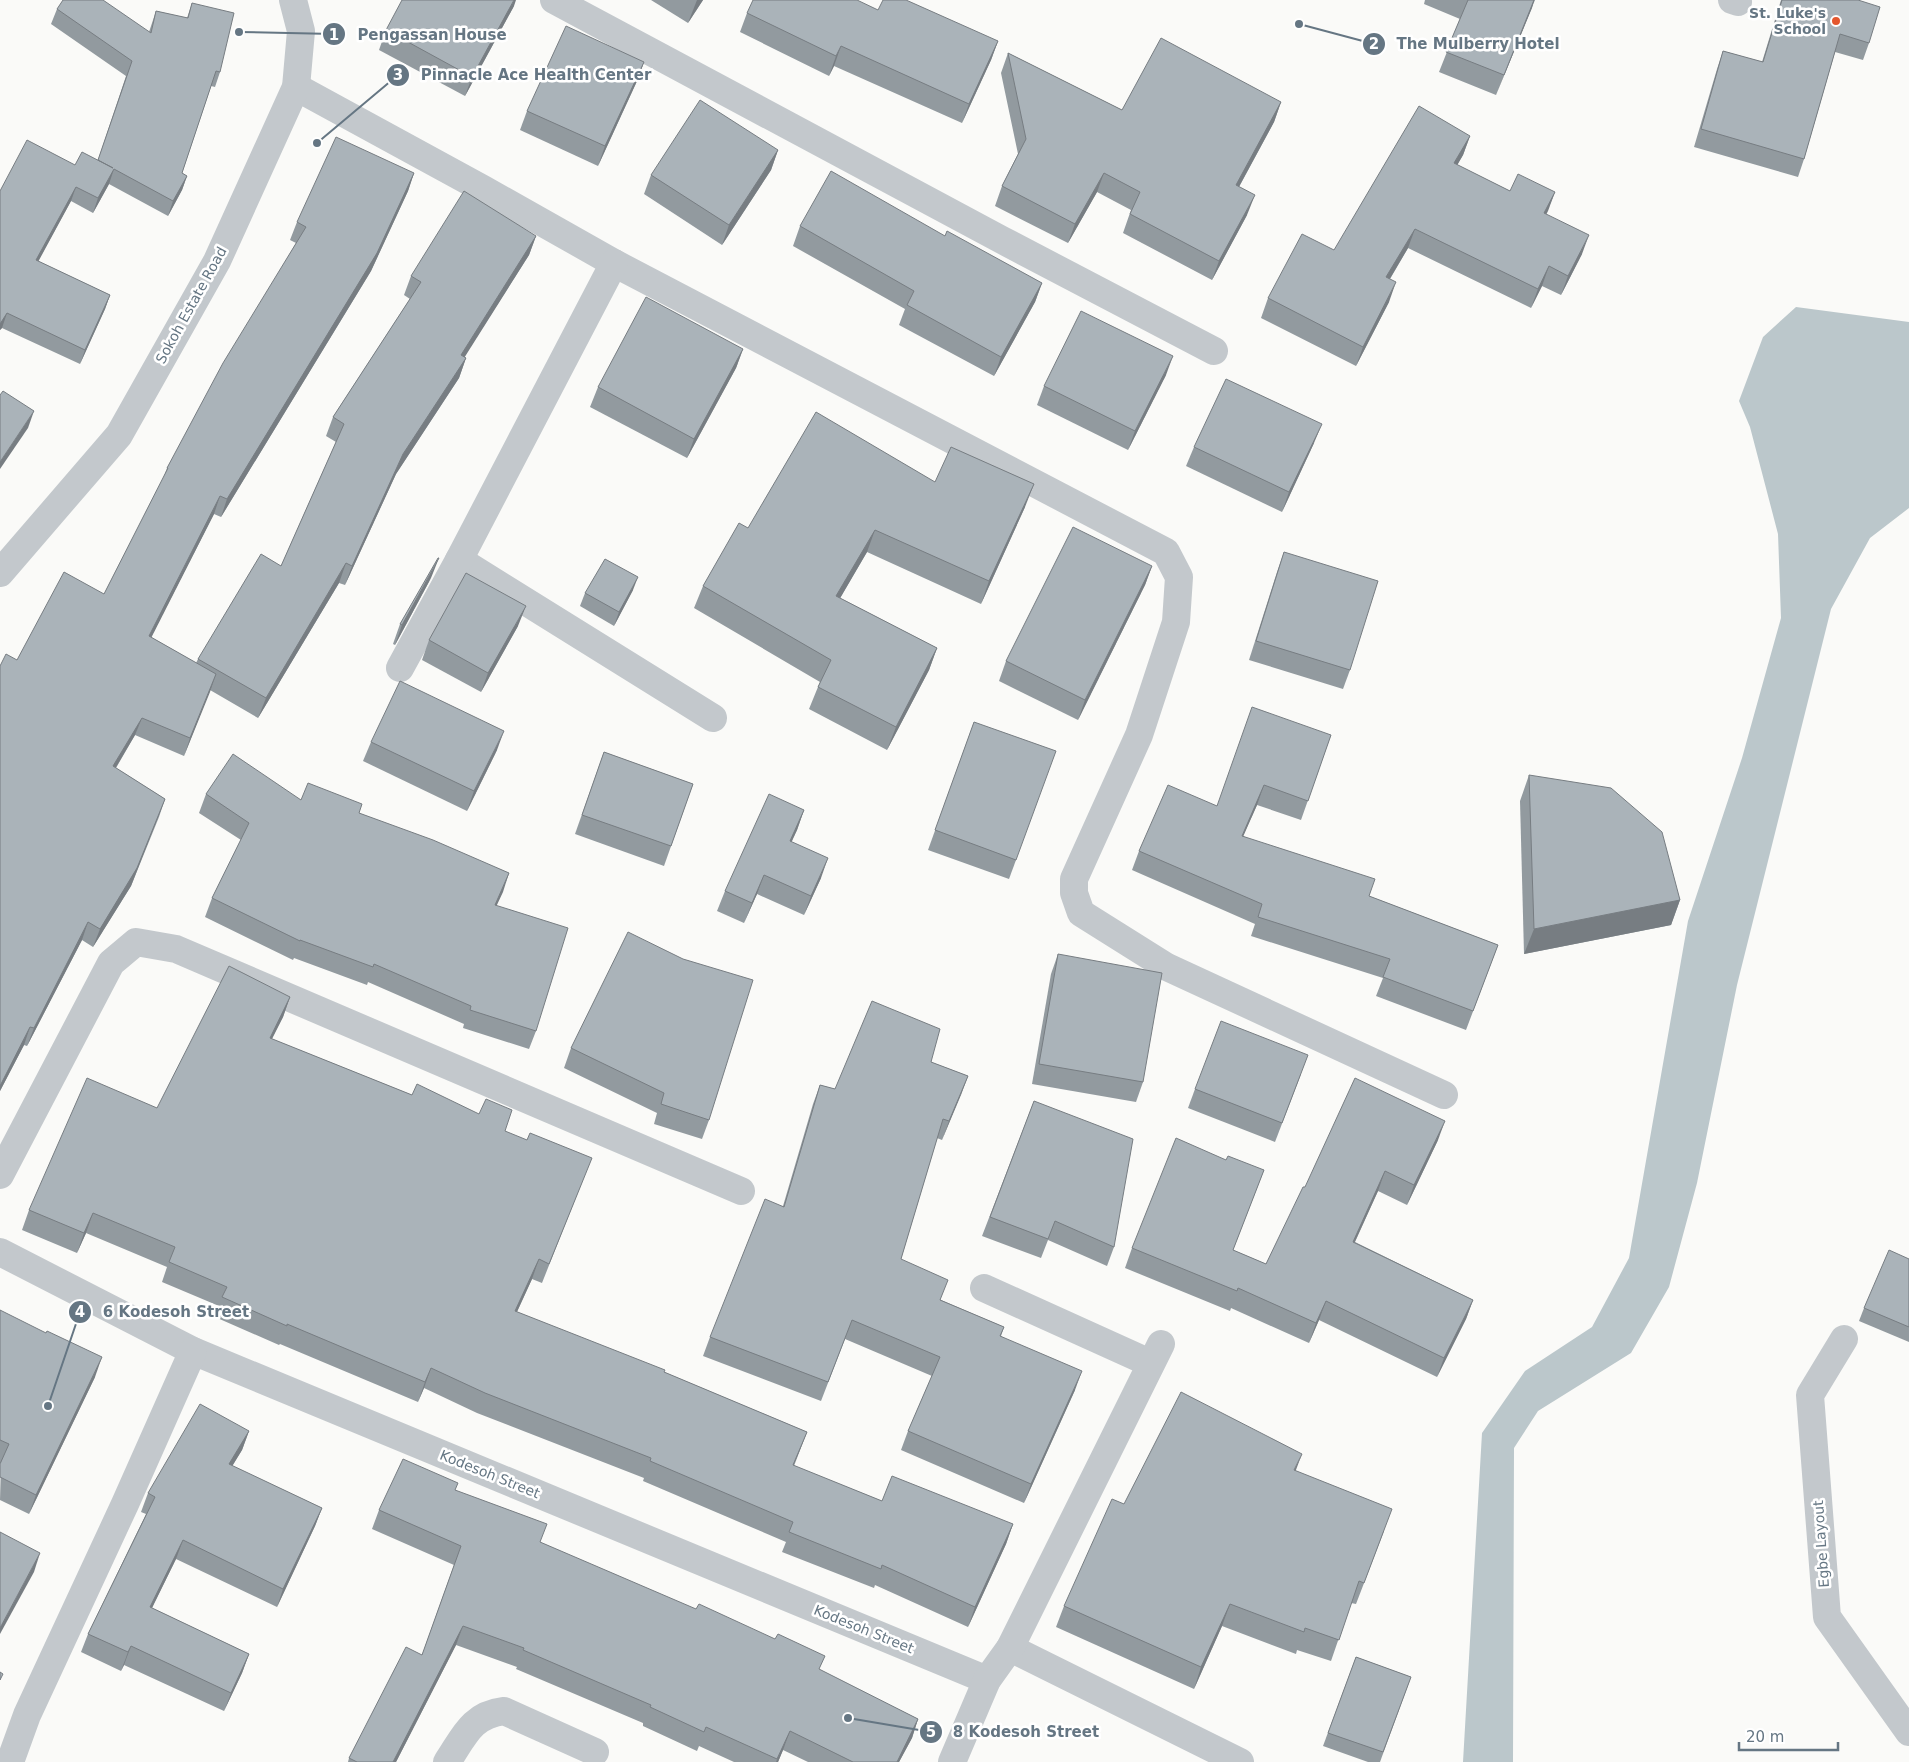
<svg xmlns="http://www.w3.org/2000/svg" width="1909" height="1762" font-family="'DejaVu Sans',sans-serif">
<style>
.water{fill:#bbc7cb}
.lines{fill:none;stroke-linecap:round;stroke-linejoin:round}
.minor{stroke:#c3c8cc;stroke-width:28}
.wall{fill:#929a9f}
.shaded-wall{fill:#777d82}
.building{fill:#aab3b9;stroke:#777d82}
.poi-dot{fill:#e4572e;stroke:#fff;stroke-width:2}
.labels{text-anchor:middle;dominant-baseline:central;stroke-width:5;stroke-linejoin:round;paint-order:stroke}
.poi-label{font-size:14px;font-weight:bold;fill:#657683;stroke:#fff;text-anchor:end}
.street-label{font-size:14px;fill:#657683;stroke:#fff}
.leader{fill:none;stroke:#657683;stroke-width:2}
.callout-dot{fill:#657683;stroke:#fff;stroke-width:2}
.mark-label{font-size:15px;text-anchor:middle;font-weight:bold;fill:#fff}
.callout-label{font-size:15px;text-anchor:middle;font-weight:bold;fill:#657683;stroke:#fff;stroke-width:5;stroke-linejoin:round;paint-order:stroke}
</style>
<rect width="100%" height="100%" fill="#fafaf8"/>
<polygon class="water" points="1796,307 1909,322 1909,508 1870,538 1831,609 1737,985 1697,1183 1669,1287 1631,1353 1538,1411 1514,1448 1513,1762 1463,1762 1482,1433 1525,1371 1592,1327 1629,1258 1688,921 1742,758 1781,618 1778,534 1750,427 1739,401 1763,337"/>
<g class="lines">
<g class="minor">
<polyline points="554,0 1002,240 1214,351"/>
<polyline points="1732,0 1738,2"/>
<polyline points="296,87 483,189 614,263 1166,552 1179,577 1176,622 1139,735 1074,879 1074,893 1081,913 1167,967 1444,1095"/>
<polyline points="459,560 713,718"/>
<polyline points="0,573 119,435 217,261 296,87 301,31 293,0"/>
<polyline points="400,668 459,560 614,263"/>
<polyline points="0,1175 111,963 136,942 176,949 741,1191"/>
<polyline points="0,1252 193,1351 987,1680"/>
<polyline points="984,1288 1150,1363"/>
<polyline points="1844,1339 1810,1395 1827,1617 1909,1732"/>
<polyline points="1010,1648 1240,1762"/>
<polyline points="10,1762 27,1715 125,1504 193,1351"/>
<path d="M447,1762C464,1737 471,1715 504,1711L595,1752"/>
<polyline points="952,1762 987,1680 1010,1648 1161,1344"/>
</g>
</g>
<g class="wall">
<polygon points="651,0 703,0 688,23"/>
<polygon points="1425,0 1535,0 1496,95 1439,72 1460,19 1424,4"/>
<polygon points="1781,0 1858,0 1869,43 1863,60 1835,52 1804,159 1798,177 1694,147 1717,69 1723,51 1762,62"/>
<polygon points="192,3 220,72 215,87 211,86 182,173 187,176 182,190 168,216 109,184 93,213 71,201 38,261 110,295 105,309 80,364 2,328 0,330 0,191 75,165 98,160 126,76 51,24 57,9 149,32 156,11 187,18"/>
<polygon points="514,6 465,96 379,50 386,30"/>
<polygon points="878,10 998,41 991,60 962,123 834,66 829,76 740,32 747,13"/>
<polygon points="1008,53 1122,110 1281,102 1274,122 1239,187 1247,215 1212,280 1123,233 1131,210 1097,192 1068,243 995,206 1002,186 1018,154 1001,73"/>
<polygon points="644,62 637,81 598,166 520,130 527,111"/>
<polygon points="1470,136 1463,155 1457,165 1510,191 1555,192 1546,214 1582,254 1561,295 1542,286 1531,308 1408,248 1390,279 1389,302 1356,366 1261,318 1268,298 1334,250"/>
<polygon points="778,150 771,170 722,245 644,194 651,175"/>
<polygon points="414,173 408,191 371,271 221,517 214,514 151,637 196,663 198,659 281,566 336,442 326,436 333,417 410,299 404,295 411,276 536,236 529,255 464,357 466,358 459,378 396,474 345,585 339,583 258,718 210,690 184,756 135,735 116,768 165,799 159,817 131,886 93,947 82,940 27,1046 24,1045 0,1091 0,666 17,660 104,594 163,479 167,468 296,243 290,240 297,222"/>
<polygon points="800,226 945,236 1042,283 1035,302 994,376 899,325 905,309 793,246"/>
<polygon points="743,349 736,368 687,458 590,407 598,387"/>
<polygon points="1166,375 1128,450 1037,405 1044,386"/>
<polygon points="1314,443 1282,512 1186,466 1194,447"/>
<polygon points="935,482 1025,507 981,604 867,552 840,598 937,648 929,670 887,750 809,709 820,682 694,608 703,586 748,528"/>
<polygon points="1284,552 1350,670 1343,689 1249,660 1277,572"/>
<polygon points="1152,566 1145,585 1078,720 999,681 1006,661"/>
<polygon points="431,578 395,645 393,644 400,624"/>
<polygon points="633,590 614,626 580,606 585,593"/>
<polygon points="518,626 481,692 422,660 429,640"/>
<polygon points="974,722 1016,860 1009,879 928,850"/>
<polygon points="1331,735 1301,820 1257,805 1243,836 1369,896 1498,945 1466,1030 1376,996 1383,978 1251,936 1255,924 1132,870 1139,851 1217,806"/>
<polygon points="371,742 497,750 467,811 363,761"/>
<polygon points="604,752 693,784 664,866 575,834"/>
<polygon points="1529,775 1680,900 1671,925 1524,954 1520,801"/>
<polygon points="206,794 301,800 359,813 509,873 496,906 536,1031 529,1049 463,1028 464,1024 368,982 367,985 294,958 293,960 205,917 212,898 241,840 199,813"/>
<polygon points="804,810 797,830 791,842 821,878 804,915 757,894 744,923 717,911 725,891"/>
<polygon points="1058,954 1143,1082 1136,1102 1032,1084 1051,974"/>
<polygon points="683,959 709,1120 702,1139 654,1124 657,1113 564,1068 571,1048"/>
<polygon points="290,997 283,1017 272,1039 412,1095 505,1131 584,1177 542,1283 532,1279 517,1312 664,1372 807,1432 794,1466 882,1501 1013,1524 1006,1544 968,1627 875,1585 874,1588 782,1552 786,1542 643,1481 644,1478 477,1413 424,1388 418,1402 280,1344 279,1345 215,1317 219,1306 162,1282 167,1267 86,1233 77,1253 22,1230 29,1210 157,1108"/>
<polygon points="931,1062 968,1076 942,1140 937,1138 901,1259 941,1300 1004,1327 1001,1336 1075,1390 1024,1503 901,1450 908,1431 932,1376 845,1339 821,1401 703,1356 710,1337 783,1206 813,1104 820,1085 835,1089"/>
<polygon points="1301,1074 1275,1142 1188,1108 1195,1089"/>
<polygon points="1034,1101 1114,1247 1107,1266 1048,1240 1041,1258 982,1236"/>
<polygon points="1438,1140 1407,1205 1378,1191 1355,1242 1473,1300 1466,1319 1437,1377 1319,1320 1309,1343 1231,1308 1230,1311 1125,1268 1132,1248 1226,1160 1264,1170 1233,1250 1266,1264 1305,1187"/>
<polygon points="1909,1259 1909,1342 1859,1321 1864,1308"/>
<polygon points="0,1310 95,1377 29,1514 0,1500 1,1463 0,1463"/>
<polygon points="249,1431 242,1450 232,1466 322,1508 315,1526 277,1607 176,1559 152,1608 249,1654 242,1673 224,1711 124,1665 121,1671 81,1652 88,1634 146,1514 141,1512 148,1493"/>
<polygon points="1296,1471 1384,1531 1356,1604 1351,1603 1331,1661 1297,1650 1296,1654 1222,1626 1194,1689 1056,1627 1064,1606 1124,1504"/>
<polygon points="455,1490 540,1542 820,1670 918,1719 912,1738 899,1762 808,1762 783,1750 778,1762 734,1762 699,1746 697,1751 643,1726 643,1723 516,1669 517,1667 456,1645 396,1762 348,1762 349,1758 422,1655 454,1565 372,1529 379,1510"/>
<polygon points="1356,1657 1411,1677 1380,1762 1368,1762 1323,1746"/>
</g>
<g class="shaded-wall">
<polygon points="514,0 516,0 514,6 465,96 472,77"/>
<polygon points="697,0 703,0 688,23"/>
<polygon points="1534,0 1532,8 1496,95"/>
<polygon points="998,41 991,60 962,123 969,104"/>
<polygon points="841,46 834,66 829,76 836,56"/>
<polygon points="644,62 637,81 598,166 605,146"/>
<polygon points="1281,102 1274,122 1229,205 1236,185"/>
<polygon points="1470,136 1463,155 1447,183 1454,163"/>
<polygon points="778,150 771,170 722,245 729,225"/>
<polygon points="114,169 109,184 93,213 98,198"/>
<polygon points="414,173 408,191 371,271 221,517 227,499"/>
<polygon points="1104,173 1097,192 1068,243 1075,224"/>
<polygon points="187,176 182,190 168,216 173,201"/>
<polygon points="76,187 71,201 31,275 36,260"/>
<polygon points="1555,192 1548,211 1537,232 1544,213"/>
<polygon points="1255,195 1247,215 1212,280 1219,261"/>
<polygon points="1415,229 1408,248 1379,297 1386,277"/>
<polygon points="1589,235 1582,254 1561,295 1568,276"/>
<polygon points="536,236 529,255 454,374 461,355"/>
<polygon points="1549,266 1542,286 1531,308 1538,289"/>
<polygon points="1396,282 1389,302 1356,366 1363,347"/>
<polygon points="1042,283 1035,302 994,376 1001,357"/>
<polygon points="110,295 105,309 80,364 85,350"/>
<polygon points="7,313 2,328 0,330 0,324"/>
<polygon points="743,349 736,368 687,458 694,439"/>
<polygon points="1173,356 1166,375 1128,450 1135,431"/>
<polygon points="466,358 459,378 396,474 345,585 352,566 403,454"/>
<polygon points="34,411 28,428 0,469 0,462"/>
<polygon points="1322,424 1314,443 1282,512 1289,492"/>
<polygon points="1034,484 1025,507 981,604 989,581"/>
<polygon points="220,496 214,514 143,654 149,636"/>
<polygon points="875,530 867,552 828,619 836,596"/>
<polygon points="439,558 431,578 395,645 402,625"/>
<polygon points="346,563 339,583 258,718 266,698"/>
<polygon points="1152,566 1145,585 1078,720 1085,700"/>
<polygon points="638,577 633,590 614,626 619,612"/>
<polygon points="526,606 518,626 481,692 488,673"/>
<polygon points="937,648 929,670 887,750 896,727"/>
<polygon points="216,674 210,692 184,756 190,738"/>
<polygon points="142,718 135,735 106,784 113,766"/>
<polygon points="504,731 497,750 467,811 474,791"/>
<polygon points="1264,785 1257,805 1235,855 1242,836"/>
<polygon points="165,799 131,886 93,947 100,929"/>
<polygon points="804,810 797,830 783,861 790,841"/>
<polygon points="828,858 821,878 804,915 811,896"/>
<polygon points="509,873 503,892 488,924 495,905"/>
<polygon points="764,875 757,894 744,923 752,903"/>
<polygon points="1680,900 1671,925 1524,954 1534,929"/>
<polygon points="88,922 82,940 27,1046 34,1028"/>
<polygon points="290,997 283,1017 262,1058 270,1038"/>
<polygon points="30,1027 24,1045 0,1091 0,1086"/>
<polygon points="968,1076 961,1095 942,1140 949,1121"/>
<polygon points="1445,1121 1438,1140 1407,1205 1414,1185"/>
<polygon points="1385,1171 1378,1191 1346,1261 1353,1242"/>
<polygon points="93,1213 86,1233 77,1253 84,1233"/>
<polygon points="539,1259 532,1279 508,1331 515,1311"/>
<polygon points="1473,1300 1466,1319 1437,1377 1444,1358"/>
<polygon points="1326,1301 1319,1320 1309,1343 1316,1323"/>
<polygon points="102,1357 95,1377 29,1514 36,1495"/>
<polygon points="431,1368 424,1388 418,1402 425,1382"/>
<polygon points="1082,1371 1075,1390 1024,1503 1031,1484"/>
<polygon points="249,1431 242,1450 222,1483 229,1464"/>
<polygon points="807,1432 799,1452 785,1485 793,1465"/>
<polygon points="1302,1454 1294,1475 1294,1470"/>
<polygon points="322,1508 315,1526 277,1607 283,1589"/>
<polygon points="1013,1524 1006,1544 968,1627 975,1607"/>
<polygon points="183,1540 176,1559 143,1626 150,1607"/>
<polygon points="40,1553 34,1572 0,1634 0,1628"/>
<polygon points="1230,1604 1222,1626 1194,1689 1201,1667"/>
<polygon points="463,1626 456,1645 396,1762 393,1762"/>
<polygon points="131,1646 124,1665 121,1671 128,1652"/>
<polygon points="249,1654 242,1673 224,1711 231,1693"/>
<polygon points="918,1719 912,1738 899,1762 897,1762"/>
<polygon points="790,1731 783,1750 778,1762 776,1762"/>
</g>
<g class="building">
<polygon points="63,0 103,0 151,33 156,11 188,18 192,3 234,13 220,72 216,71 182,173 187,176 173,201 114,169 98,198 76,187 36,260 110,295 85,350 7,313 0,324 0,191 27,140 75,165 82,152 113,168 98,160 132,61 57,9"/>
<polygon points="402,0 514,0 472,77 386,30"/>
<polygon points="753,0 857,0 878,10 883,0 906,0 998,41 969,104 841,46 836,56 747,13"/>
<polygon points="1468,0 1534,0 1504,75 1446,52"/>
<polygon points="1782,0 1858,0 1880,7 1869,43 1840,34 1804,159 1701,129 1723,51 1763,62"/>
<polygon points="566,26 644,62 605,146 527,111"/>
<polygon points="1161,38 1281,102 1236,185 1255,195 1219,261 1130,214 1140,192 1104,173 1075,224 1002,186 1026,139 1008,53 1122,110"/>
<polygon points="700,100 778,150 729,225 651,175"/>
<polygon points="1419,106 1470,136 1454,163 1510,191 1518,174 1555,192 1544,213 1589,235 1568,276 1549,266 1538,289 1415,229 1386,277 1396,282 1363,347 1268,298 1302,234 1334,250"/>
<polygon points="336,137 414,173 377,253 227,499 220,496 149,636 216,674 190,738 142,718 113,766 165,799 137,868 100,929 88,922 34,1028 30,1027 0,1086 0,666 6,654 17,660 64,572 104,594 168,468 167,468 223,363 306,227 297,222"/>
<polygon points="831,171 945,236 947,231 1042,283 1001,357 907,305 914,291 800,226"/>
<polygon points="464,191 536,236 461,355 466,358 403,454 352,566 346,563 266,698 198,659 261,554 281,566 344,424 333,417 421,282 411,276"/>
<polygon points="646,297 743,349 694,439 598,387"/>
<polygon points="1081,311 1173,356 1135,431 1044,386"/>
<polygon points="1226,379 1322,424 1289,492 1194,447"/>
<polygon points="3,391 34,411 0,462 0,395"/>
<polygon points="816,412 935,482 951,447 1034,484 989,581 875,530 836,596 937,648 896,727 818,687 831,660 703,586 739,523 748,528"/>
<polygon points="1073,527 1152,566 1085,700 1006,661"/>
<polygon points="1284,552 1378,581 1350,670 1256,641"/>
<polygon points="438,558 439,558 402,625 400,624"/>
<polygon points="605,559 638,577 619,612 585,593"/>
<polygon points="466,573 526,606 488,673 429,640"/>
<polygon points="400,681 504,731 474,791 371,742"/>
<polygon points="1252,707 1331,735 1308,801 1264,785 1242,836 1375,879 1369,896 1498,945 1473,1011 1383,977 1390,959 1258,917 1262,904 1139,851 1168,785 1217,806"/>
<polygon points="974,722 1056,751 1016,860 935,830"/>
<polygon points="604,752 693,784 671,846 582,815"/>
<polygon points="233,754 301,800 308,783 362,804 359,813 433,840 509,873 495,905 568,928 536,1031 470,1010 471,1006 374,964 373,967 300,940 300,941 212,898 249,823 206,794"/>
<polygon points="1529,775 1611,788 1662,832 1680,900 1534,929"/>
<polygon points="769,794 804,810 790,841 828,858 811,896 764,875 752,903 725,891"/>
<polygon points="628,932 683,959 753,980 709,1120 661,1104 664,1093 571,1048"/>
<polygon points="1058,954 1162,973 1143,1082 1039,1064"/>
<polygon points="229,966 290,997 270,1038 412,1095 417,1084 479,1114 486,1099 512,1110 505,1131 527,1140 530,1133 592,1158 549,1264 539,1259 515,1311 665,1370 664,1372 807,1432 793,1465 882,1501 892,1476 1013,1524 975,1607 882,1565 881,1569 789,1532 793,1522 650,1461 651,1458 485,1393 431,1368 425,1382 287,1324 287,1326 222,1297 227,1287 169,1262 175,1247 93,1213 84,1233 29,1210 87,1078 157,1108"/>
<polygon points="872,1001 940,1029 931,1062 968,1076 949,1121 943,1119 901,1259 948,1280 940,1300 1004,1327 1000,1336 1082,1371 1031,1484 908,1431 940,1357 852,1320 828,1382 710,1337 765,1199 784,1207 820,1085 835,1089"/>
<polygon points="1221,1021 1308,1055 1282,1123 1195,1089"/>
<polygon points="1355,1078 1445,1121 1414,1185 1385,1171 1353,1242 1473,1300 1444,1358 1326,1301 1316,1323 1238,1288 1237,1291 1132,1248 1176,1138 1226,1160 1228,1156 1264,1170 1233,1250 1266,1264 1303,1187 1305,1187"/>
<polygon points="1034,1101 1133,1139 1114,1247 1055,1221 1048,1239 990,1217"/>
<polygon points="1889,1250 1909,1259 1909,1327 1864,1308"/>
<polygon points="0,1310 46,1333 47,1331 102,1357 36,1495 0,1477 0,1464 9,1444 0,1440"/>
<polygon points="1181,1392 1302,1454 1294,1470 1392,1509 1364,1583 1359,1581 1339,1640 1305,1628 1304,1632 1230,1604 1201,1667 1064,1606 1112,1499 1124,1504"/>
<polygon points="200,1404 249,1431 229,1464 322,1508 283,1589 183,1540 150,1607 249,1654 231,1693 131,1646 128,1652 88,1634 155,1497 148,1493"/>
<polygon points="403,1459 458,1483 455,1490 547,1524 540,1542 696,1609 699,1604 775,1639 778,1634 825,1656 819,1669 918,1719 897,1762 853,1762 790,1731 777,1759 706,1727 704,1732 650,1707 651,1705 523,1650 524,1648 463,1626 393,1762 357,1762 349,1758 406,1647 422,1655 461,1546 379,1510"/>
<polygon points="0,1532 40,1553 0,1628"/>
<polygon points="1356,1657 1411,1677 1383,1752 1328,1733"/>
<polygon points="0,1672 3,1674 0,1680"/>
</g>
<circle class="poi-dot" cx="1836" cy="21" r="5"/>
<g class="labels">
<g class="poi-label">
<text x="1826" y="13">St. Luke's<tspan x="1826" dy="16">School</tspan></text>
</g>
<g class="street-label">
<text transform="translate(191 305) rotate(-61)">Sokoh Estate Road</text>
<text transform="translate(490 1474) rotate(22)">Kodesoh Street</text>
<text transform="translate(1821 1544) rotate(-94)">Egbe Layout</text>
<text transform="translate(864 1629) rotate(22)">Kodesoh Street</text>
</g>
</g>
<path class="leader" d="M239 32L334 34M1299 24L1374 44M317 143L398 75M48 1406L80 1312M848 1718L931 1732"/>
<g class="callout-dot">
<circle cx="239" cy="32" r="5"/>
<circle cx="1299" cy="24" r="5"/>
<circle cx="317" cy="143" r="5"/>
<circle cx="48" cy="1406" r="5"/>
<circle cx="848" cy="1718" r="5"/>
<circle cx="334" cy="34" r="12"/>
<circle cx="1374" cy="44" r="12"/>
<circle cx="398" cy="75" r="12"/>
<circle cx="80" cy="1312" r="12"/>
<circle cx="931" cy="1732" r="12"/>
</g>
<g class="mark-label">
<text x="334" y="40">1</text>
<text x="1374" y="49">2</text>
<text x="398" y="80">3</text>
<text x="80" y="1317">4</text>
<text x="931" y="1737">5</text>
</g>
<g class="callout-label">
<text x="432" y="40">Pengassan House</text>
<text x="1478" y="49">The Mulberry Hotel</text>
<text x="536" y="80">Pinnacle Ace Health Center</text>
<text x="176" y="1317">6 Kodesoh Street</text>
<text x="1026" y="1737">8 Kodesoh Street</text>
</g>
<path d="M1739 1742v8h99v-8" fill="none" stroke="#657683" stroke-width="2.5"/>
<text x="1746" y="1742" font-size="15" fill="#657683" stroke="#ffffff" stroke-width="4" paint-order="stroke">20 m</text>
</svg>
